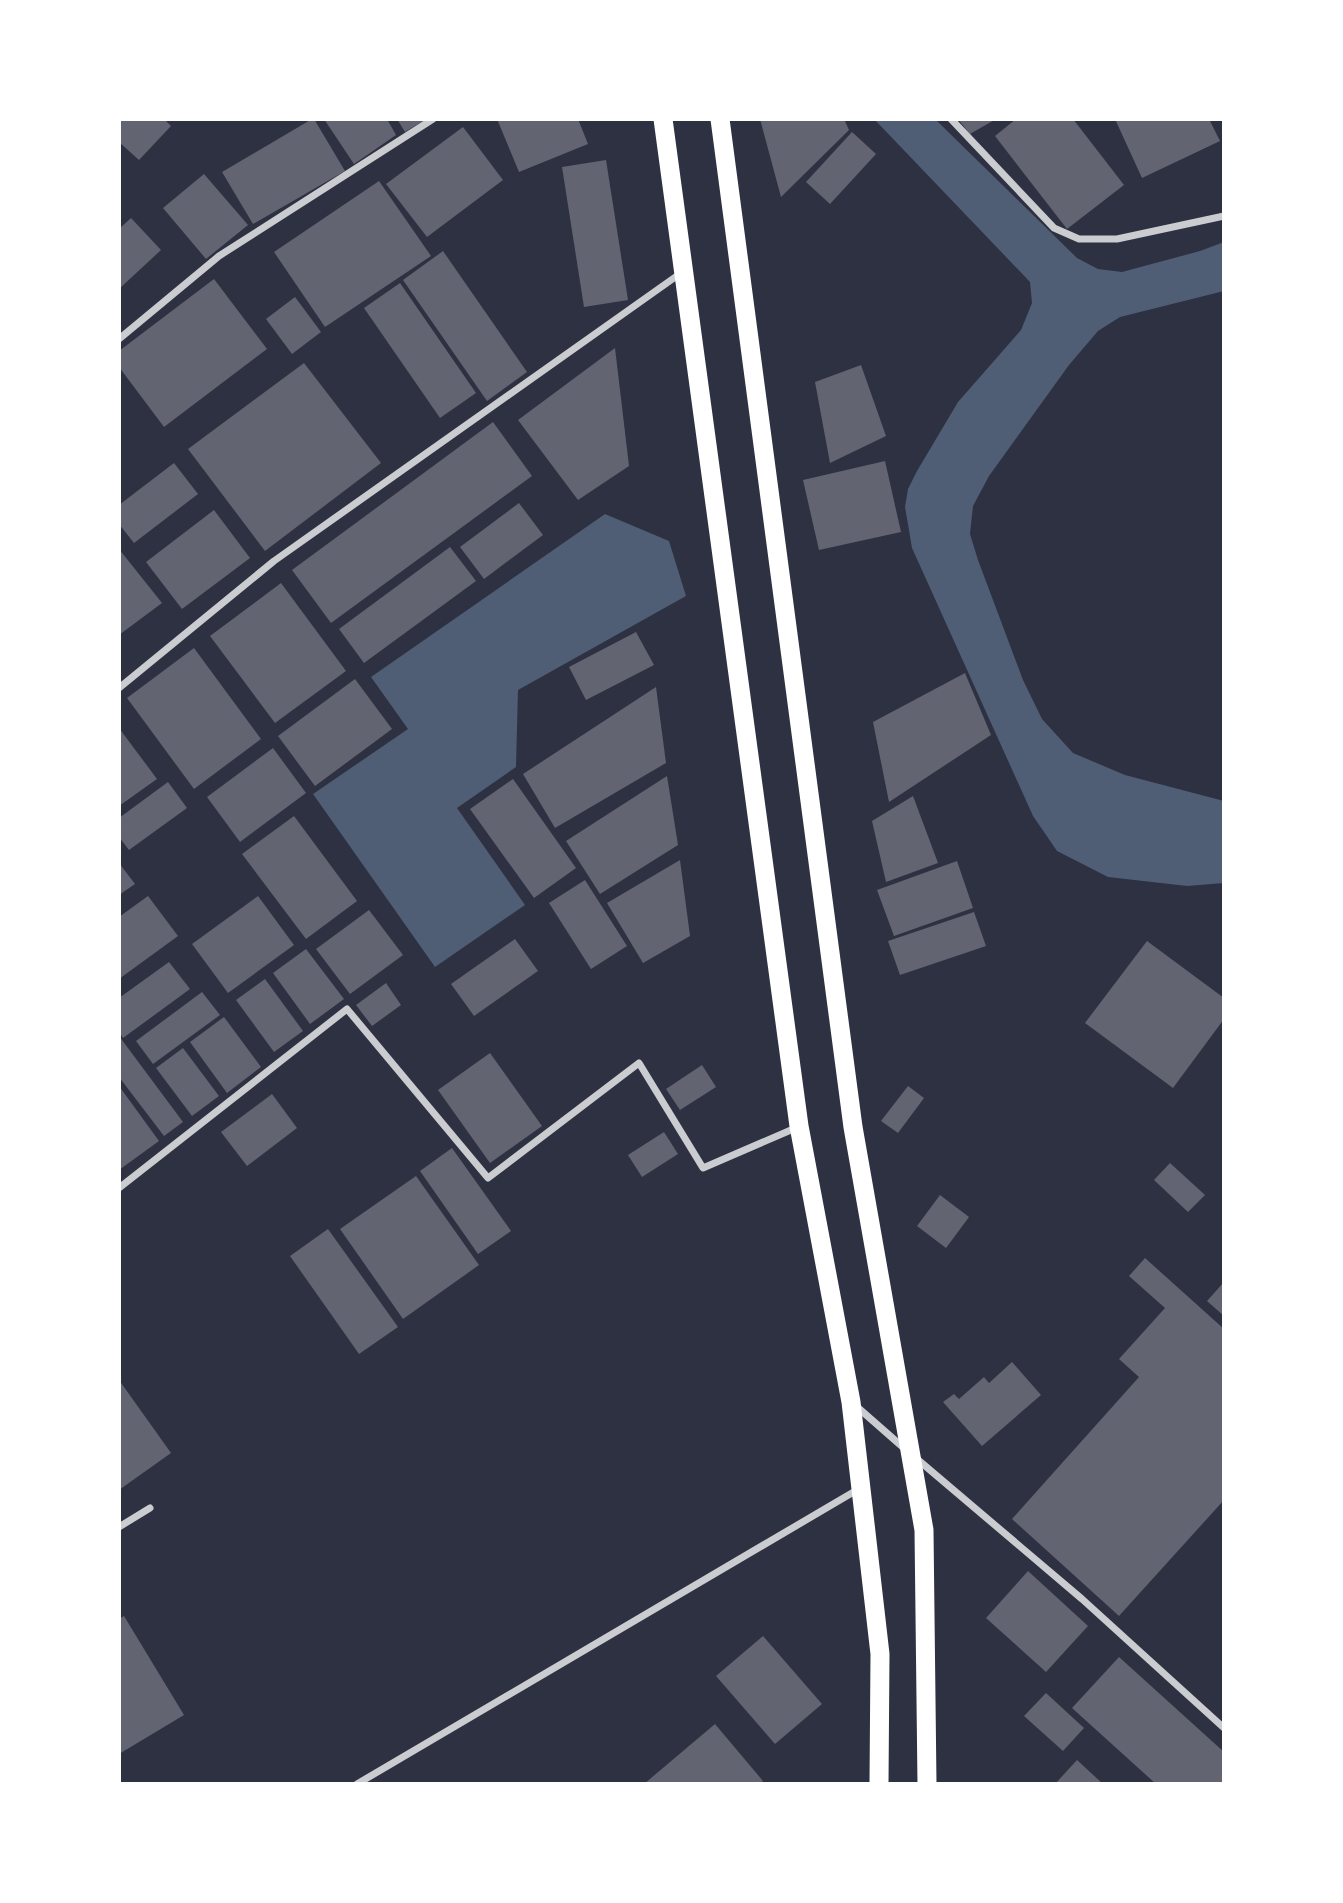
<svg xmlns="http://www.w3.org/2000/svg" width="1343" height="1903" font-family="'Exo 2',sans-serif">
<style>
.water{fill:#4f5d75}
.building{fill:#626471}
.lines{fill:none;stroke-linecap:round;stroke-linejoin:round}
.minor{stroke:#caccd0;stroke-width:7}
.trunk{stroke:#fff;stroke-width:19}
</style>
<rect width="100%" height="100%" fill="#2d3142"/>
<g class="water">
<polygon points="874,119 935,119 1077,258 1098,269 1122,272 1200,251 1224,242 1224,291 1120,317 1098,331 1069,365 989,476 973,506 970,534 978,560 1023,680 1042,719 1073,753 1125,775 1224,801 1224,883 1187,886 1108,877 1057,851 1033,816 912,548 905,507 908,489 917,471 958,402 1021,330 1032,303 1030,282"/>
<polygon points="605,514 669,541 686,596 518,690 516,767 457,808 525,905 435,967 313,794 408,729 371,677"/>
</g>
<g class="building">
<polygon points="119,119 164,119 171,126 139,160 119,142"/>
<polygon points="312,119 314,119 345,171 253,224 222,172"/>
<polygon points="324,119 387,119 396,135 354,164"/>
<polygon points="397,119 426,119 405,132"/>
<polygon points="497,119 578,119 588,144 519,172"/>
<polygon points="760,119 844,119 849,130 781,197"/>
<polygon points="958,119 996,119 970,134"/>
<polygon points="1016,119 1073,119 1124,185 1067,229 995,136"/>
<polygon points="1115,119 1209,119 1220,141 1142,178"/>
<polygon points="463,127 503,180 427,237 386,184"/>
<polygon points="852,132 876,154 830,204 806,182"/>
<polygon points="606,160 628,300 584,307 562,167"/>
<polygon points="204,174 248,225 206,259 163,208"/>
<polygon points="379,181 431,256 325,327 274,252"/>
<polygon points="131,218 161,250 119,289 119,229"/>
<polygon points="443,251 527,372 487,401 403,280"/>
<polygon points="214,279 267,349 164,427 119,367 119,351"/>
<polygon points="400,283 476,393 440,418 364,308"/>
<polygon points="295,297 321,332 292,354 266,319"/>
<polygon points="615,348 629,466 578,500 518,420"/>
<polygon points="304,363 381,463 265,551 188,449"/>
<polygon points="861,365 886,436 830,463 815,382"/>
<polygon points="493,422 532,476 331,623 292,570"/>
<polygon points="885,461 901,532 819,550 803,480"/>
<polygon points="174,463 198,494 134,543 119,524 119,505"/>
<polygon points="519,503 543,535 484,579 460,547"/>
<polygon points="214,510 250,558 182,609 146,562"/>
<polygon points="450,547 476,581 364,663 339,629"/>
<polygon points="119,549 162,603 119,635"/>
<polygon points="281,583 346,671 275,723 210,636"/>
<polygon points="636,632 654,665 586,700 569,667"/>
<polygon points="194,648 261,739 194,789 127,698"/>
<polygon points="965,673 991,735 889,802 873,722"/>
<polygon points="355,679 392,729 315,786 278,736"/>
<polygon points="656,687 666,763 555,828 523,774"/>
<polygon points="119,728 157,779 119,806"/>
<polygon points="273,748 306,793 240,842 207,797"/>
<polygon points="667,776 678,845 600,894 566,841"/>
<polygon points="513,779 576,868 534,898 470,809"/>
<polygon points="168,782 187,808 129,850 119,837 119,818"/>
<polygon points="913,796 938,863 886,882 872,821"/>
<polygon points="294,816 357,901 306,939 242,854"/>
<polygon points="680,860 690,936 643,963 607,903"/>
<polygon points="957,861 973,908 894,936 877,890"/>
<polygon points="119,863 135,884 119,895"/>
<polygon points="585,880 627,946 591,969 549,903"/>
<polygon points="148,896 178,936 119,979 119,917"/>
<polygon points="258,896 294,945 228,993 192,944"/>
<polygon points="369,910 403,955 350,994 316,949"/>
<polygon points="974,912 986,946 900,975 888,941"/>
<polygon points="515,939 538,971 474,1016 451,984"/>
<polygon points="1147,941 1224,998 1224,1019 1173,1088 1085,1023"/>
<polygon points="306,949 344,999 310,1024 273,973"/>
<polygon points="169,962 190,989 123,1038 119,1032 119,998"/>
<polygon points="265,979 303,1031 274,1052 236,1000"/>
<polygon points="386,983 401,1005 372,1026 356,1005"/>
<polygon points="202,992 220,1015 153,1064 136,1041"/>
<polygon points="224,1017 261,1067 227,1093 190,1042"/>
<polygon points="119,1036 183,1122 164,1136 119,1077"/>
<polygon points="183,1048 219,1096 192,1116 156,1068"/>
<polygon points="490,1053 542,1126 490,1163 438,1090"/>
<polygon points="702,1065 716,1087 680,1110 666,1089"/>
<polygon points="119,1086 159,1141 119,1170"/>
<polygon points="908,1086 924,1098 898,1133 881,1121"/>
<polygon points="272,1094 297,1128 247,1166 221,1132"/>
<polygon points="664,1132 678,1154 642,1177 628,1155"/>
<polygon points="452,1148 511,1231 478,1254 420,1171"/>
<polygon points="1170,1163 1205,1195 1188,1212 1154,1180"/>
<polygon points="416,1176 479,1265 403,1319 340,1229"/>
<polygon points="940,1195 969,1217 946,1248 917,1226"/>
<polygon points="328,1229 398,1327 359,1354 290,1256"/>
<polygon points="1145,1258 1224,1329 1224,1500 1119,1616 1012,1519 1139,1377 1119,1359 1165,1308 1129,1276"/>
<polygon points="1224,1282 1224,1316 1207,1301"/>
<polygon points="1012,1362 1041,1395 982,1446 943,1402 954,1394 959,1399 984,1377 989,1383"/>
<polygon points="119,1380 171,1453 119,1490"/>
<polygon points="1028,1571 1088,1626 1046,1672 986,1618"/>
<polygon points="124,1616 184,1715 119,1754 119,1619"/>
<polygon points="763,1636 822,1704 775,1744 716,1676"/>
<polygon points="1119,1657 1224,1752 1224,1784 1156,1784 1072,1708"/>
<polygon points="1046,1693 1084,1728 1063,1751 1024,1716"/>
<polygon points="715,1724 763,1781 759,1784 644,1784"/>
<polygon points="1077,1760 1103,1784 1055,1784"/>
</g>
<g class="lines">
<g class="minor">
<polyline points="951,119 1054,228 1079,239 1117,239 1224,216"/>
<polyline points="119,339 219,256 433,119"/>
<polyline points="119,688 274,561 681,273"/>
<polyline points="119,1188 347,1009 488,1178 639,1063 703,1168 798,1127"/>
<polyline points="856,1406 905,1449"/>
<polyline points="917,1459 1082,1599 1224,1728"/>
<polyline points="119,1527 150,1508"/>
<polyline points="357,1784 857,1490"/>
</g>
<g class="trunk">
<polyline points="663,119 799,1126 851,1402 880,1654 879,1784"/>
<polyline points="720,119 853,1127 924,1530 927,1784"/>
</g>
</g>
<rect width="1343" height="1903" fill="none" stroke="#ffffff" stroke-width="242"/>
</svg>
